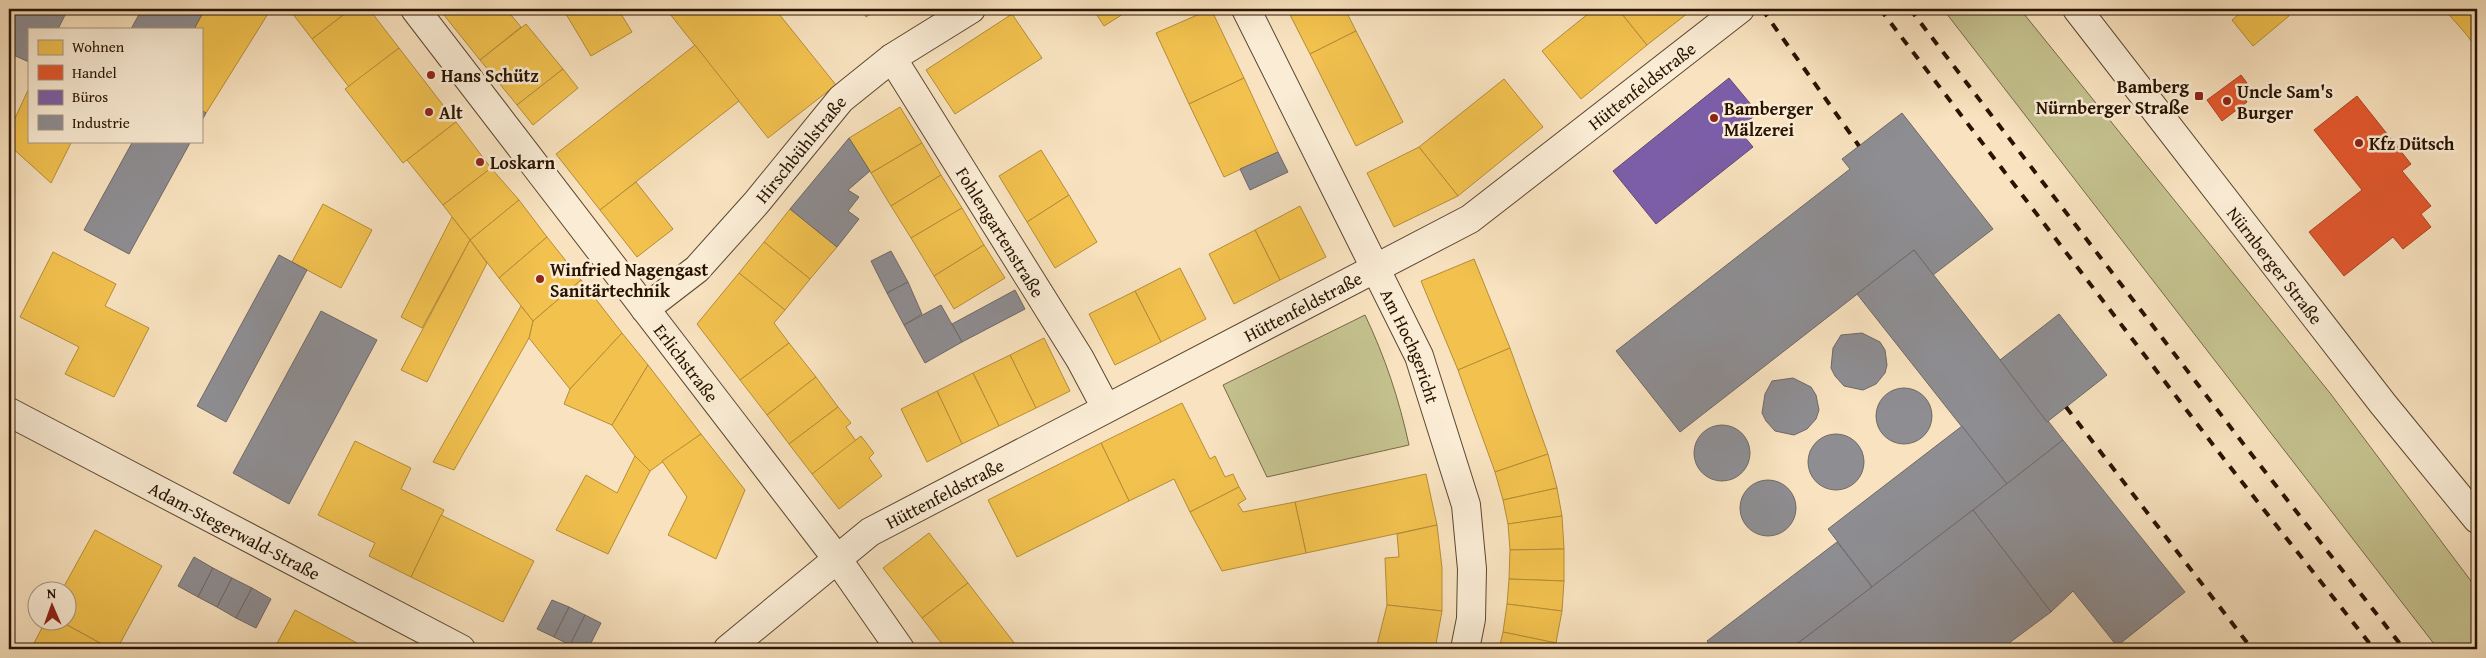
<svg xmlns="http://www.w3.org/2000/svg" width="2486" height="658" font-family="'Gentium Book Plus',serif">
<style>
.green{fill:#c4c18e;stroke:#766a48}
.homes{fill:#f2c14e;stroke:#b58d37}
.shops{fill:#e4572e;stroke:#ac4320}
.offices{fill:#7b5ea7;stroke:#624875}
.industry{fill:#8d8d92;stroke:#6f6866}
.lines{fill:none;stroke-linecap:round;stroke-linejoin:round}
.minor-casing{stroke:#5c4730;stroke-width:30}
.minor{stroke:#faecd5;stroke-width:28}
.rail{stroke:#281301;stroke-width:4;stroke-dasharray:9 9;stroke-linecap:butt}
.poi-dot{fill:#8f2418;stroke:#faecd5;stroke-width:2}
.labels{text-anchor:middle;dominant-baseline:central;stroke-width:5;stroke-linejoin:round;paint-order:stroke}
.poi-label{font-size:18px;font-weight:bold;fill:#281301;stroke:#faecd5;text-anchor:start}
.street-label{font-size:18px;fill:#281301;stroke:#faecd5}
</style>
<rect width="100%" height="100%" fill="#f8e2bf"/>
<filter id="stains"><feTurbulence type="fractalNoise" baseFrequency=".004" numOctaves="4"/><feColorMatrix values="0 0 0 0 .2 0 0 0 0 .09 0 0 0 0 .02 0 0 0 .5 -.17"/></filter>
<radialGradient id="worn" r=".72"><stop offset=".6" stop-color="#630" stop-opacity="0"/><stop offset="1" stop-color="#630" stop-opacity=".3"/></radialGradient>
<g class="green">
<polygon points="1943,9 2020,9 2330,393 2477,589 2477,649 2438,649"/>
<path d="M1365,315C1385,357 1399,399 1409,445L1267,477L1223,385Z"/>
</g>
<g class="homes">
<polygon points="205,9 271,9 206,113 201,110 201,29 194,29"/>
<polygon points="289,9 351,9 312,39"/>
<polygon points="351,9 369,9 399,48 349,87 312,39"/>
<polygon points="442,9 506,9 521,27 480,60 440,10"/>
<polygon points="563,9 618,9 632,32 591,56"/>
<polygon points="666,9 775,9 836,85 768,138"/>
<polygon points="861,9 879,9 866,17"/>
<polygon points="1093,9 1131,9 1104,26"/>
<polygon points="1211,9 1244,78 1189,104 1156,33"/>
<polygon points="1287,9 1345,9 1356,31 1310,54"/>
<polygon points="1594,9 1618,9 1647,45 1581,99 1542,51"/>
<polygon points="1618,9 1693,9 1647,45"/>
<polygon points="2245,9 2283,9 2289,16 2253,46 2232,20"/>
<polygon points="2444,9 2477,9 2477,49 2466,34"/>
<polygon points="1012,14 1042,58 955,114 926,70"/>
<polygon points="526,24 563,69 517,105 480,60"/>
<polygon points="1356,31 1403,122 1356,146 1310,54"/>
<polygon points="695,45 739,101 600,210 556,154"/>
<polygon points="399,48 456,122 403,163 345,89"/>
<polygon points="563,69 578,88 533,125 517,105"/>
<polygon points="1244,78 1278,152 1224,177 1189,104"/>
<polygon points="1504,79 1543,127 1458,196 1419,147"/>
<polygon points="29,88 29,141 72,141 51,183 9,145 9,131"/>
<polygon points="900,107 922,143 871,173 849,138"/>
<polygon points="456,122 491,168 443,205 407,160"/>
<polygon points="922,143 941,175 891,206 871,173"/>
<polygon points="1419,147 1458,196 1394,227 1367,173"/>
<polygon points="1041,150 1069,195 1027,222 999,176"/>
<polygon points="491,168 519,200 470,240 443,205"/>
<polygon points="941,175 962,208 911,238 891,206"/>
<polygon points="636,182 673,229 637,257 600,210"/>
<polygon points="1069,195 1097,242 1055,268 1027,222"/>
<polygon points="519,200 547,237 499,278 470,240"/>
<polygon points="323,204 372,230 341,288 292,262"/>
<polygon points="1300,206 1326,257 1280,280 1255,230"/>
<polygon points="962,208 984,245 934,276 911,238"/>
<polygon points="790,209 837,247 810,279 764,242"/>
<polygon points="452,217 470,240 422,328 401,317"/>
<polygon points="1255,230 1280,280 1234,304 1209,254"/>
<polygon points="547,237 581,280 533,321 499,278"/>
<polygon points="470,240 487,263 427,382 401,370"/>
<polygon points="764,242 810,279 785,310 739,273"/>
<polygon points="984,245 1005,278 954,309 934,276"/>
<polygon points="53,252 116,284 105,306 149,328 114,397 65,374 79,347 20,317"/>
<polygon points="1474,259 1510,348 1458,370 1421,281"/>
<polygon points="1180,268 1206,319 1161,342 1135,291"/>
<polygon points="739,273 785,310 774,323 789,343 740,380 697,324"/>
<polygon points="581,280 622,333 570,389 529,338 533,321"/>
<polygon points="1135,291 1161,342 1115,365 1089,314"/>
<polygon points="521,306 533,321 529,338 454,470 433,462"/>
<polygon points="622,333 648,365 612,425 564,404 570,389"/>
<polygon points="1044,338 1070,391 1036,408 1010,355"/>
<polygon points="789,343 816,377 767,415 740,380"/>
<polygon points="1510,348 1548,454 1495,472 1458,370"/>
<polygon points="1010,355 1036,408 999,426 973,373"/>
<polygon points="648,365 701,434 650,471 635,456 612,425"/>
<polygon points="973,373 999,426 962,444 937,391"/>
<polygon points="816,377 838,407 789,444 767,415"/>
<polygon points="937,391 962,444 927,462 901,409"/>
<polygon points="1182,403 1210,459 1215,456 1225,477 1233,474 1239,487 1190,512 1174,479 1129,501 1101,443"/>
<polygon points="838,407 851,423 846,427 856,441 812,474 789,444"/>
<polygon points="701,434 745,490 716,559 668,535 687,497 662,461"/>
<polygon points="861,436 874,453 869,458 882,476 839,509 812,474"/>
<polygon points="355,441 411,468 401,489 444,510 411,577 369,556 375,543 318,515"/>
<polygon points="1101,443 1129,501 1017,557 988,500"/>
<polygon points="1548,454 1557,488 1503,500 1495,472"/>
<polygon points="635,456 650,471 608,554 556,530 586,475 617,493"/>
<polygon points="1426,474 1437,525 1306,553 1295,502"/>
<polygon points="1239,487 1246,499 1238,504 1243,512 1295,502 1306,553 1222,571 1190,512"/>
<polygon points="1557,488 1562,516 1508,524 1503,500"/>
<polygon points="441,515 534,561 503,622 411,577"/>
<polygon points="1562,516 1564,549 1510,550 1508,524"/>
<polygon points="1437,525 1442,568 1442,611 1387,605 1385,558 1399,557 1397,534"/>
<polygon points="95,530 162,566 117,649 111,649 58,620 68,620 68,590 62,590"/>
<polygon points="929,533 968,583 922,618 883,568"/>
<polygon points="1564,549 1564,581 1509,579 1510,550"/>
<polygon points="1509,579 1564,581 1562,611 1507,604"/>
<polygon points="968,583 1015,644 1008,649 946,649 922,618"/>
<polygon points="1507,604 1562,611 1556,643 1503,632"/>
<polygon points="1387,605 1442,611 1435,649 1376,649"/>
<polygon points="295,610 357,643 354,649 274,649"/>
<polygon points="46,620 58,620 111,649 31,649"/>
<polygon points="1503,632 1556,643 1555,649 1499,649"/>
<polygon points="1015,644 1019,649 1008,649"/>
</g>
<g class="shops">
<polygon points="2241,75 2247,83 2238,89 2247,102 2222,121 2207,100"/>
<polygon points="2357,96 2411,164 2402,171 2431,206 2421,214 2431,227 2403,249 2393,237 2344,276 2309,232 2362,190 2314,130"/>
</g>
<polygon class="offices" points="1729,78 1758,113 1738,129 1753,147 1656,224 1613,171"/>
<g class="industry">
<polygon points="9,9 68,9 58,29 29,29 29,62 9,53"/>
<polygon points="142,9 205,9 194,29 131,29"/>
<polygon points="201,110 206,113 201,122"/>
<polygon points="1902,113 1993,229 1933,275 1914,250 1680,432 1616,351 1850,169 1842,159"/>
<polygon points="849,138 870,171 848,190 859,197 848,211 859,219 837,247 790,209"/>
<polygon points="133,141 191,141 129,254 84,230"/>
<polygon points="1278,152 1288,172 1250,190 1240,169"/>
<polygon points="1914,250 2063,440 2007,484 1857,294"/>
<polygon points="891,251 908,282 887,293 871,261"/>
<polygon points="279,255 307,270 226,422 197,406"/>
<polygon points="908,282 922,314 904,325 887,293"/>
<polygon points="1015,290 1025,309 962,342 952,324"/>
<polygon points="941,305 962,342 925,363 904,325"/>
<polygon points="321,311 377,340 289,504 233,473"/>
<polygon points="2059,314 2107,375 2047,422 2000,360"/>
<polygon points="1862,333 1880,342 1885,350 1887,365 1885,373 1876,384 1863,390 1844,386 1835,376 1831,368 1833,348 1841,335"/>
<polygon points="1793,378 1811,387 1816,395 1819,410 1816,419 1807,429 1794,435 1775,431 1766,421 1762,413 1765,394 1772,381"/>
<circle cx="1904" cy="416" r="28"/>
<circle cx="1722" cy="453" r="28"/>
<polygon points="1962,426 2007,484 1872,587 1828,529"/>
<circle cx="1836" cy="462" r="28"/>
<polygon points="2063,440 2185,592 2117,646 2073,591 2051,612 1973,510"/>
<circle cx="1768" cy="508" r="28"/>
<polygon points="1973,510 2051,612 2001,649 1790,649"/>
<polygon points="1837,542 1872,587 1790,649 1714,649 1707,641"/>
<polygon points="194,557 213,568 198,597 178,586"/>
<polygon points="213,568 232,578 217,607 198,597"/>
<polygon points="232,578 252,588 236,618 217,607"/>
<polygon points="252,588 271,599 256,628 236,618"/>
<polygon points="552,600 569,607 554,637 537,629"/>
<polygon points="569,607 585,615 570,645 554,637"/>
<polygon points="585,615 601,623 588,649 578,649 570,645"/>
</g>
<g class="lines">
<g class="minor-casing">
<g id="minor">
<path id="s1" d="M415,9L838,560L900,649"/>
<path id="s2" d="M1246,9L1419,356L1466,505L1472,569L1471,619L1465,649"/>
<path id="s3" d="M2077,9L2383,404L2477,519"/>
<path id="s4" d="M892,58L1080,359L1106,408"/>
<path id="s5" d="M645,309L697,269L757,202L841,99L892,58L971,9"/>
<path id="s6" d="M9,412L461,649"/>
<path id="s7" d="M728,649L870,532L1470,219L1740,9"/>
</g>
</g>
<use href="#minor" class="minor"/>
<g class="rail">
<polyline points="1762,9 1859,146"/>
<polyline points="1880,9 2227,463 2374,649"/>
<polyline points="1910,9 2245,446 2404,649"/>
<polyline points="2066,407 2252,649"/>
</g>
</g>
<g class="poi-dot">
<circle cx="431" cy="75" r="5"/>
<rect x="2194" y="91" width="10" height="10" rx="2.5"/>
<circle cx="2227" cy="101" r="5"/>
<circle cx="429" cy="112" r="5"/>
<circle cx="1714" cy="118" r="5"/>
<circle cx="2359" cy="143" r="5"/>
<circle cx="480" cy="162" r="5"/>
<circle cx="540" cy="279" r="5"/>
</g>
<g class="labels">
<g class="poi-label">
<text x="441" y="75">Hans Schütz</text>
<text x="2189" y="86" text-anchor="end">Bamberg<tspan x="2189" dy="21">Nürnberger Straße</tspan></text>
<text x="2237" y="91">Uncle Sam's<tspan x="2237" dy="21">Burger</tspan></text>
<text x="1724" y="108">Bamberger<tspan x="1724" dy="21">Mälzerei</tspan></text>
<text x="439" y="112">Alt</text>
<text x="2369" y="143">Kfz Dütsch</text>
<text x="490" y="162">Loskarn</text>
<text x="550" y="269">Winfried Nagengast<tspan x="550" dy="21">Sanitärtechnik</tspan></text>
</g>
<g class="street-label">
<text stroke="none"><textPath href="#s7" startOffset="1078">Hüttenfeldstraße</textPath></text>
<text stroke="none"><textPath href="#s5" startOffset="224">Hirschbühlstraße</textPath></text>
<text stroke="none"><textPath href="#s4" startOffset="205">Fohlengartenstraße</textPath></text>
<text stroke="none"><textPath href="#s3" startOffset="324">Nürnberger Straße</textPath></text>
<text stroke="none"><textPath href="#s7" startOffset="672">Hüttenfeldstraße</textPath></text>
<text stroke="none"><textPath href="#s2" startOffset="375">Am Hochgericht</textPath></text>
<text stroke="none"><textPath href="#s1" startOffset="446">Erlichstraße</textPath></text>
<text stroke="none"><textPath href="#s7" startOffset="268">Hüttenfeldstraße</textPath></text>
<text stroke="none"><textPath href="#s6" startOffset="255">Adam-Stegerwald-Straße</textPath></text>
</g>
</g>
<rect width="2486" height="658" fill="none" stroke="#f8e2bf" stroke-width="30"/>
<rect x="10" y="10" width="2466" height="638" fill="none" stroke="#281301" stroke-width="2.5"/>
<rect x="15" y="15" width="2456" height="628" fill="none" stroke="#281301"/>
<rect x="28" y="28" width="175" height="115" fill="#faecd5" stroke="#a69580"/>
<rect x="38" y="40" width="25" height="15" fill="#f2c14e" stroke="#a69580"/>
<text x="72" y="52" font-size="15" fill="#281301">Wohnen</text>
<rect x="38" y="65" width="25" height="15" fill="#e4572e" stroke="#a69580"/>
<text x="72" y="78" font-size="15" fill="#281301">Handel</text>
<rect x="38" y="90" width="25" height="15" fill="#7b5ea7" stroke="#a69580"/>
<text x="72" y="102" font-size="15" fill="#281301">Büros</text>
<rect x="38" y="115" width="25" height="15" fill="#8d8d92" stroke="#a69580"/>
<text x="72" y="128" font-size="15" fill="#281301">Industrie</text>
<g transform="translate(52 606) rotate(358)"><circle r="24" fill="#faecd5" stroke="#a69580"/>
<path d="M0-4L9 19L0 12L-9 19Z" fill="#8f2418"/>
<text y="-8" font-size="14" font-weight="bold" text-anchor="middle" fill="#281301">N</text>
</g>
<rect width="100%" height="100%" filter="url(#stains)"/>
<rect width="100%" height="100%" fill="url(#worn)"/>
</svg>
